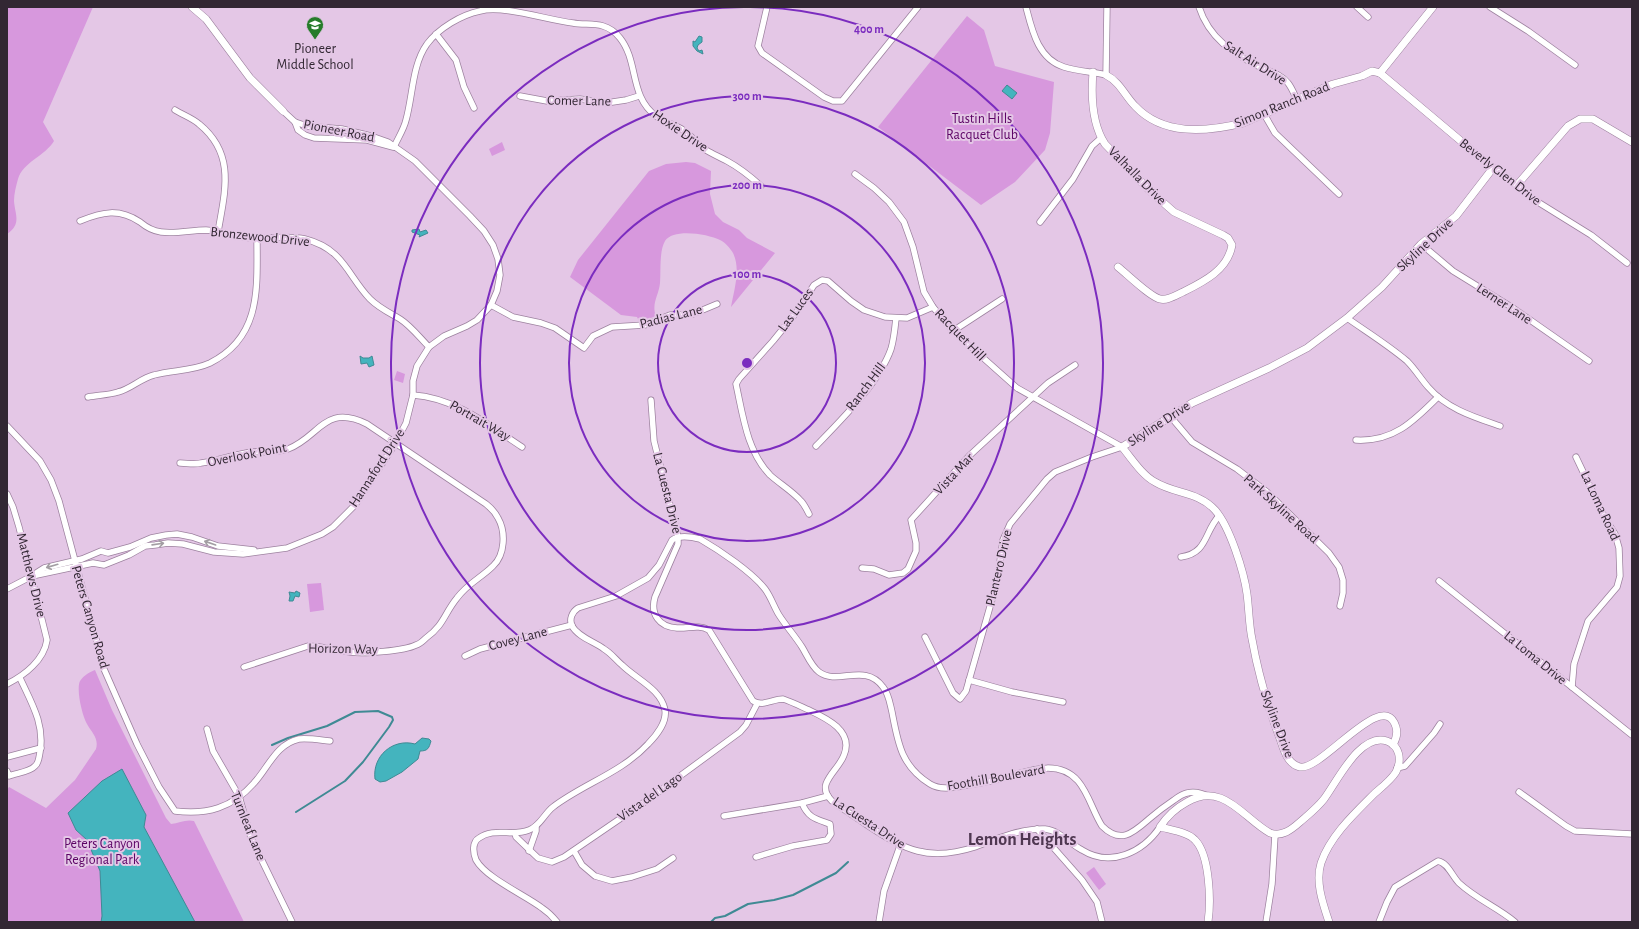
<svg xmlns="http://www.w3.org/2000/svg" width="1639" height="929" font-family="'Alegreya Sans',sans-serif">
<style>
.green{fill:#d798dd}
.water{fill:#44b4be;stroke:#3f8a94}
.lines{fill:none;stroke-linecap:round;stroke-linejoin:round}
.stream{stroke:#3f8a94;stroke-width:2}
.minor-casing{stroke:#9d829f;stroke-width:7}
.tertiary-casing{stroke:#9d829f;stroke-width:8}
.minor{stroke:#fff;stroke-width:5.5}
.tertiary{stroke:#fff;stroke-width:7}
.oneway{stroke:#a39ea3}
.ring{fill:none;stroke:#7b2cbf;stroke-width:2}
.labels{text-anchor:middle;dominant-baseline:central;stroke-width:4;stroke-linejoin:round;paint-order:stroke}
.poi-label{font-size:14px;fill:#322733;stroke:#e4c7e6}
.street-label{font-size:14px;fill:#322733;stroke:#e4c7e6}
.park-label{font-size:14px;fill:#5c0365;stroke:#e4c7e6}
.district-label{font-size:18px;font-weight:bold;fill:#4f3751;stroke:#e4c7e6}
.centre{fill:#7b2cbf;stroke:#e4c7e6;stroke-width:2}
.ring-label{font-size:12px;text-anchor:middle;font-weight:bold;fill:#7b2cbf;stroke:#e4c7e6;stroke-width:4;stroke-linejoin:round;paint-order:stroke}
</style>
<rect width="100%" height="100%" fill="#e4c7e6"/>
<g class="green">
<path d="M7,7H93L43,122L54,141C45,156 23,162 18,179C16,186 14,194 14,201C15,215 22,224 7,234Z"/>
<polygon points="967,16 984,30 995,66 1054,82 1050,133 1045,150 1015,182 981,205 878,127"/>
<polygon points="502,142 505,150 492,156 489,149"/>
<path d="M686,162L695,163L711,171L710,194L715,214L723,222L739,230L747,238L775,253L731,307C734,290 741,269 733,253C730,248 725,242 720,240C708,234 673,228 665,241C659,251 661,272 660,283C659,295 651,304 656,316L643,321H639L637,317L621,315L570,277L578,260L649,171L666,164Z"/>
<polygon points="397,371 405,374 403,383 394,380"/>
<polygon points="321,583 324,610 310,612 307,584"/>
<path d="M95,670L112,710L166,818L171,824C179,823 186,819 194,821L244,922H7V790L9,787L46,808L75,780L96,749C99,738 92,733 87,724C82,715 76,689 80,681C84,675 90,672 95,670Z"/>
<polygon points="1094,867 1106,884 1099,890 1086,873"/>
</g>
<g class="water">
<polygon points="699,36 702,37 702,42 698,45 697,48 699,51 702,50 703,54 697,51 693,46 693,41 695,42"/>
<polygon points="1007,85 1017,93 1012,99 1002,91"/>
<polygon points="419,229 420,232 426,230 428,233 419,237 420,235 412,232 412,230"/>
<polygon points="360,356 363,358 369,358 372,356 374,365 369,367 367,363 361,364"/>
<polygon points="296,591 300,593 299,597 295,596 293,601 289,601 290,596 289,592 295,593"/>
<path d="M422,738L429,739L431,741C429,748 428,751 420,751L418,759L402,772L386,781L380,782L375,779C372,756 393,738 415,744Z"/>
<polygon points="122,769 146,815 144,827 195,922 101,922 102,916 100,871 87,840 76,830 68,813 102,781"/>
</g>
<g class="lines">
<g class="stream">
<polyline points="272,745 288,738 327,726 355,712 378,711 392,717 393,720 389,727 363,762 345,781 296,812"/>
<polyline points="711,922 715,918 725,916 748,904 774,900 793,895 836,873 848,862"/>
</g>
<g class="minor-casing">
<g id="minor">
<polyline points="767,7 758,46 762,53 824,97 833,101 842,101 918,7"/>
<path d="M1026,7C1032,30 1038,59 1064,67C1077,71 1092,72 1106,75L1107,7"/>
<path d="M1199,7C1209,38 1233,54 1262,68C1271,72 1282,75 1288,83C1292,88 1294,94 1297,100"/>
<polyline points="1357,7 1368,17"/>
<polyline points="1490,7 1528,31 1575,65"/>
<polyline points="436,34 456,60 464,87 474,108"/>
<polyline points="520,96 547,101 580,99 606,103 626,100 639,96"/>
<path d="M175,110C183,115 192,118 199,124C236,154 225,191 218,232"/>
<polyline points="283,111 295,122 298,130 305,135 314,138 367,140 393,147"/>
<polyline points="1264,114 1275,133 1339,194"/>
<path d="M394,147C398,138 404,129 406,120C413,95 412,65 427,44C439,28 461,15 480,11C504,5 547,20 573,23C583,25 593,23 603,26C610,28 616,33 620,38C639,62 629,96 656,116C664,123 675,124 683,130C691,135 697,144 706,150C712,154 720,157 727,161C740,168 751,177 761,186"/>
<polyline points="855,174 874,188 889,202 904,222 913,247 924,292 933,307 953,331 1017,388 1122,447"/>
<polyline points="1517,185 1533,199 1591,235 1627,263"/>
<path d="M80,221C102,212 119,208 140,222C146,227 153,231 161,232C176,234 192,230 206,230C222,231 236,237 251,238C269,239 287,235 305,239C344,249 347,275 370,299C379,308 390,313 400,319C411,326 420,338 429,347"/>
<polyline points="1040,222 1073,179 1092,146 1101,138"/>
<polyline points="1421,244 1453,271 1513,308 1589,361"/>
<polyline points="491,305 513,317 541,323 555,328 584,348 593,336 612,327 645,325 670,315 693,314 717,304"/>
<path d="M1347,318C1367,332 1388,345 1407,361C1415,369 1421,379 1428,387C1447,409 1474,417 1500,426"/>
<polyline points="953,331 1002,299"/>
<path d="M413,395C455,398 487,424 522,447"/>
<path d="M88,397C98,395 109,395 118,392C131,389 141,378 154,375C172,370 193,371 210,363C262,337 257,287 257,238"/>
<path d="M651,400L654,441L678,537V544L655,597C650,614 659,627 677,628C688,629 698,624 709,630L753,701C762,707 773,699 783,699C792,702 800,706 809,710C826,718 854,731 844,755C840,766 830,773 826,784C824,791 827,796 832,801C843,809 855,817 867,825C905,850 928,862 975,847C996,839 1022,828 1045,829C1059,830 1070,844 1082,850C1111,868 1143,852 1160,827"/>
<polyline points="1170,416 1192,442 1237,469 1267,492 1329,553 1339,567 1343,580 1343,593 1340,606"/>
<path d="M7,426L40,461L51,480L59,501L104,669L137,744L159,787L175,811C207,815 232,808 254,783C268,768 276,744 299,739C309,738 320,740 330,741"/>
<path d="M1356,440C1393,442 1413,422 1438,397"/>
<path d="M816,446C841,420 879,383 891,349C894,339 895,328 896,318"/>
<path d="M180,463C187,463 194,465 201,463C218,461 235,454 252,452C264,451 277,453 288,449C320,437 324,403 367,424L486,504C491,508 495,512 498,518C506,532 505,555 493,566C481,578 468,583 457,598C444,614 444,625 426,638C423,641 420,644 416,645C404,651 363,654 350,652C336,651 323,646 308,646L244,667"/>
<path d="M7,494L13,507L19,527L47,640C44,660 25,675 7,684"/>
<path d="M809,514C807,510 804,504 801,501C792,491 780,484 770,475C747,451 743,416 736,384L739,379L773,341L795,314L814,285L822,280L828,281L851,301L864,310L885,317L907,318L933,307"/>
<path d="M1181,557C1208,553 1204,532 1219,516"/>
<polyline points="862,568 874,569 889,575 903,573 908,569 916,551 916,543 911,520 969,456 1048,383 1075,365"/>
<polyline points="33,575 44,568 82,559 101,551 108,553 130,547 151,538 166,535 177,534 192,537 218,546 254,550"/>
<polyline points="1439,581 1632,735"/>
<polyline points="7,589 32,576 93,563 104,565 129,555 145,546 155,545 168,543 183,544 214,552 243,554 287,548 322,534 333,527 355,505 395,444 406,423 413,395 413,381 417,366 429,347 444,336 467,326 477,320 491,305 497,291 500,275 498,259 493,245 484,231 470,216 415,161 388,142 371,136 342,129 307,126 295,122"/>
<polyline points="925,637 953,693 960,699 966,691 997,582 1003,540 1010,524 1047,479 1055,472 1092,457 1122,447"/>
<polyline points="465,656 480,649 572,625"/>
<polyline points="969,680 1012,692 1063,702"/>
<polyline points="1572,687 1574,664 1588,621 1617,587 1620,576 1619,548 1615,534 1605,518 1576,457"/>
<polyline points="207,729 213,751 239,796 251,838 292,922"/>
<polyline points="7,757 41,748"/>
<polyline points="1397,768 1405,766 1434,733 1440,724"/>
<path d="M7,771L9,776C16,773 30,772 35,766C39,763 39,757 40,752C45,724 31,702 20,678"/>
<polyline points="1519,792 1566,826 1575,831 1632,834"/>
<polyline points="724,816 802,803 828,796"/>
<polyline points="1037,829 1082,880 1097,902 1102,922"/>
<polyline points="515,833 516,837 538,858 552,862 564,857 646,801 740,732 746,725 757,704"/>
<polyline points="529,851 536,831 536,826"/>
<polyline points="574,851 582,865 595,876 612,881 632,877 657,869 673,858"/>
<path d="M756,857L793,846L827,840L831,834L830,824C816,819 808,818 802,803"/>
<path d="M557,922C553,917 548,912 542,908C525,895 486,878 476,860C473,853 472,842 479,838C494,827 513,837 529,830C540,826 544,814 553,807C583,784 621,773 648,744C656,736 667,722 665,710C661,689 636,679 622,665C616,660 611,653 604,649C595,642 578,637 572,626C569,619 572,612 578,608L616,596L648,578L659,565L672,540C679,535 692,537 700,539C719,550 752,572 765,589C771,597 774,607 779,615C786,626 795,636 802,647C807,655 811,666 819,672C838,686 865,662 883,687C889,694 890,704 892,712C898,743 901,766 930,784C940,790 951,788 962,786C973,784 985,783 995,780C1021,774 1056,756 1078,781C1089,794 1093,812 1102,826C1121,845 1134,832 1149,819C1157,812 1165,806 1174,800C1178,797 1182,794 1187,793C1194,791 1200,793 1206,795"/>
<polyline points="879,922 884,891 900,846"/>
<polyline points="1266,922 1272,884 1275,835"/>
<path d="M1379,922L1387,902L1395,887L1438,861C1448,863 1452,876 1459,883C1476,899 1497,907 1515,922"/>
</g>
</g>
<g class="tertiary-casing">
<g id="tertiary">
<polyline points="192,7 206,19 250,78 283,111"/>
<path d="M1093,72C1091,96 1092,124 1105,144L1150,191L1174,212L1223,235L1228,238L1232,245C1228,270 1203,282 1183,292C1176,295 1167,301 1160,299C1150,297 1127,274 1118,267"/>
<polyline points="1380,73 1493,168 1517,185 1568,126 1580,119 1593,119 1632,142"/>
<polyline points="1380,73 1433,7"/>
<path d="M1106,75C1120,82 1125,96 1135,106C1163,136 1206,132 1243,123L1333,84L1362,76L1372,71L1380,73"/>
<path d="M1393,745C1396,739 1398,734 1396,727C1384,686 1322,771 1300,767C1286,764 1283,746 1279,736C1267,704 1258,673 1252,639C1249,625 1249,609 1247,594C1244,572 1230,527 1215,510C1199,492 1175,494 1155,482C1142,475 1132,459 1122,447L1192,403L1269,368L1307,348L1347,318L1382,287L1421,244L1456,216L1493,168"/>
<path d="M1208,922C1211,902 1210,855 1195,840C1188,832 1171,830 1160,827C1167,816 1176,808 1187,802C1223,781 1243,818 1270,833C1282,837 1291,830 1300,822C1308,815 1317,808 1324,799C1337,782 1360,732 1387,741C1400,746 1402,760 1396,772C1391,780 1382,787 1375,793C1355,813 1330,836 1321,863C1315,882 1323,904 1329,922"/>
</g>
</g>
<use href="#minor" class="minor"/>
<use href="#tertiary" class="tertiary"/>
</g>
<defs><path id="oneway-shaft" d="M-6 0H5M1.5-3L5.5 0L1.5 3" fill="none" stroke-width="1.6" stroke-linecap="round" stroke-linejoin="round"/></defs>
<g class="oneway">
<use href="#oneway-shaft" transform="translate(210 543) rotate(-161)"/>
<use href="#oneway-shaft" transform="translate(158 544) rotate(-8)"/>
<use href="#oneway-shaft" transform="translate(52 566) rotate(164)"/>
</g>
<g class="ring">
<circle cx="747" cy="363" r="89"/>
<circle cx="747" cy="363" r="178"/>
<circle cx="747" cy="363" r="267"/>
<path d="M750 7A356 356 0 1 1 744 7"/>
</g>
<defs>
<g id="school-pin" transform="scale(0.9)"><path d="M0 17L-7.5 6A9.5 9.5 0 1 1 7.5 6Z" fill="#267c2a" stroke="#e4c7e6"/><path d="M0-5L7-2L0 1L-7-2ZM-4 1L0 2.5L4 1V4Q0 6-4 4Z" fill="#fff"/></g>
</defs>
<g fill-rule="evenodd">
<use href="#school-pin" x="315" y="25"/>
</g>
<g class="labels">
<g class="poi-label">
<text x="315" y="49">Pioneer<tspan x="315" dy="16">Middle School</tspan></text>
</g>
<g class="street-label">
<text transform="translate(1255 63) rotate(32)">Salt Air Drive</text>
<text transform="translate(579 101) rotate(1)">Comer Lane</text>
<text transform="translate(1282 105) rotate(-22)">Simon Ranch Road</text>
<text transform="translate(339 131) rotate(11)">Pioneer Road</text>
<text transform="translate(680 131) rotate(34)">Hoxie Drive</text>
<text transform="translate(1500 172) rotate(38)">Beverly Glen Drive</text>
<text transform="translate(1137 176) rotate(45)">Valhalla Drive</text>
<text transform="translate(260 237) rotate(6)">Bronzewood Drive</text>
<text transform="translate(1425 245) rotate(-43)">Skyline Drive</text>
<text transform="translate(1504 304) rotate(33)">Lerner Lane</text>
<text transform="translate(796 310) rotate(-54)">Las Luces</text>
<text transform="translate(671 317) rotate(-14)">Padias Lane</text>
<text transform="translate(960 335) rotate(46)">Racquet Hill</text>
<text transform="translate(866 387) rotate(-53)">Ranch Hill</text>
<text transform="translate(480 421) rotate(30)">Portrait Way</text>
<text transform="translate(1159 424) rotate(-33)">Skyline Drive</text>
<text transform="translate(247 455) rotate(-11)">Overlook Point</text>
<text transform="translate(377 468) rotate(-57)">Hannaford Drive</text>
<text transform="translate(954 474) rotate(-47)">Vista Mar</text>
<text transform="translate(667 493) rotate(76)">La Cuesta Drive</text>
<text transform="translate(1600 506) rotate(65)">La Loma Road</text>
<text transform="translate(1281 509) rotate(42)">Park Skyline Road</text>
<text transform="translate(999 568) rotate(-77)">Plantero Drive</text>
<text transform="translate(31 575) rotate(76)">Matthews Drive</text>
<text transform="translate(90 617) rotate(74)">Peters Canyon Road</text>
<text transform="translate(518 639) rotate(-15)">Covey Lane</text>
<text transform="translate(343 649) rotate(1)">Horizon Way</text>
<text transform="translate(1535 658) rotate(39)">La Loma Drive</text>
<text transform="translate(1277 724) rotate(69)">Skyline Drive</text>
<text transform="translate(996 778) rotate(-10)">Foothill Boulevard</text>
<text transform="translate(650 797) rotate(-35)">Vista del Lago</text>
<text transform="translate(869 823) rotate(33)">La Cuesta Drive</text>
<text transform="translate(248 826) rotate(68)">Turnleaf Lane</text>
</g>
<g class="park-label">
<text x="982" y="119">Tustin Hills<tspan x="982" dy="16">Racquet Club</tspan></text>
<text x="102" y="844">Peters Canyon<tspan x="102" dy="16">Regional Park</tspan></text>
</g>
<g class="district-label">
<text x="1022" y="840">Lemon Heights</text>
</g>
</g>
<circle cx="747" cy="363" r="6" class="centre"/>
<g class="ring-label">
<text x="869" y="33">400 m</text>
<text x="747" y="100">300 m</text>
<text x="747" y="189">200 m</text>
<text x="747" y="278">100 m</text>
</g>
<rect width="1639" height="929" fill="none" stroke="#322733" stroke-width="16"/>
</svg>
